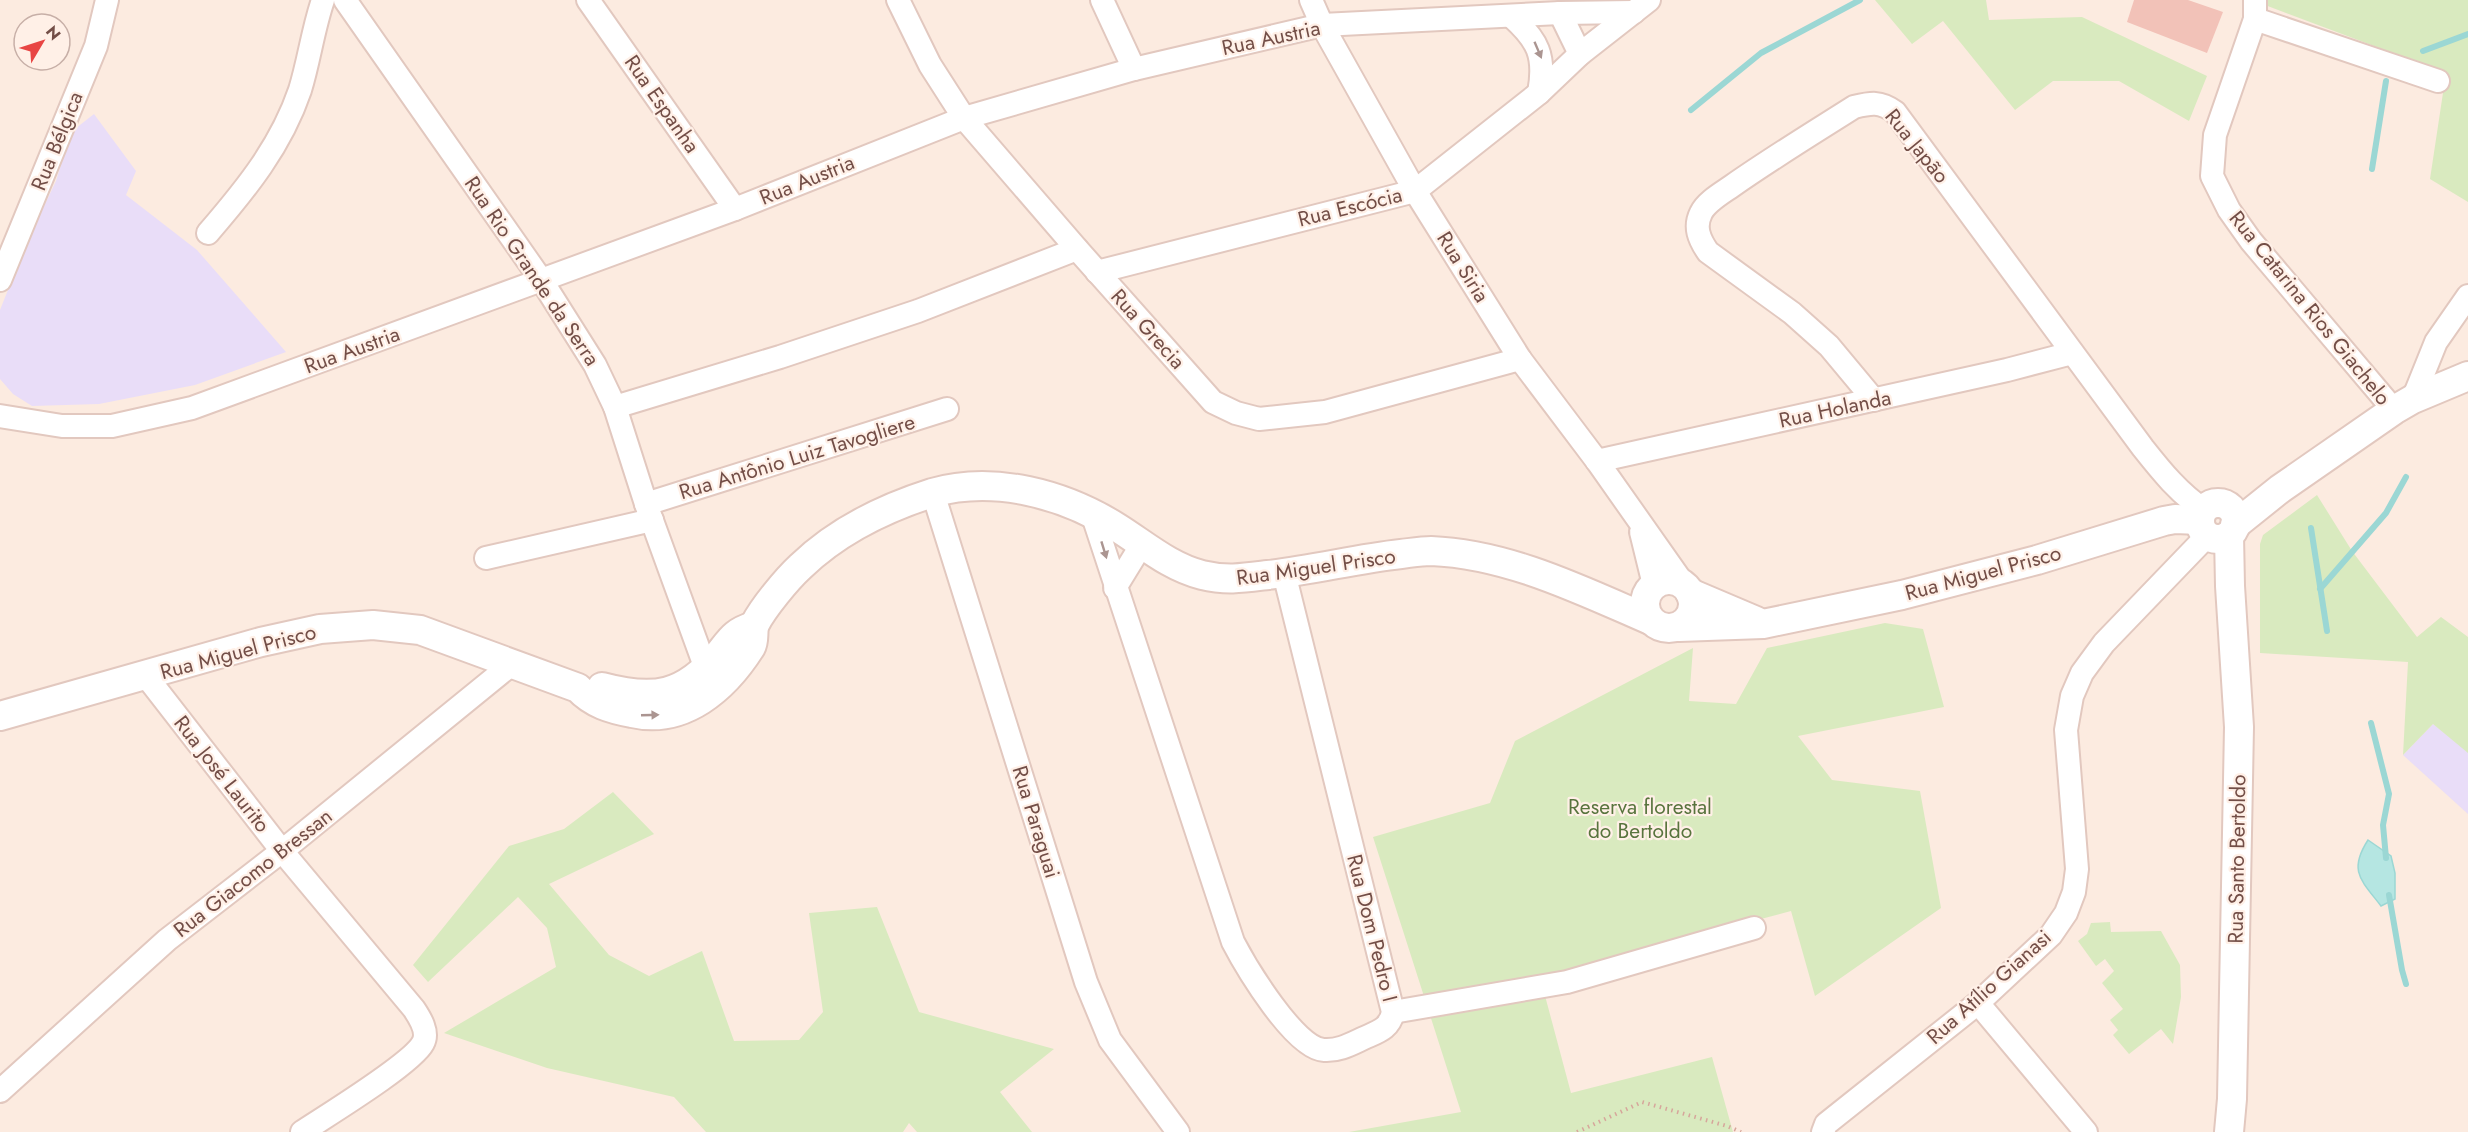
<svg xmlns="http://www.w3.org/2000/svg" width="2468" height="1132" font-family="Jost,sans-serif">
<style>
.education{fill:#e9ddf8}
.green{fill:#d9eabf}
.water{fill:#b5e6e2;stroke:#9bd7d4;stroke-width:1.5}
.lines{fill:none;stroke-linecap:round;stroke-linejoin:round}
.stream{stroke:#9bd7d4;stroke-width:6}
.building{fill:#f2c2b8}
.minor-casing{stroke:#e2c8bf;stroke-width:26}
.tertiary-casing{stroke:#e2c8bf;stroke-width:32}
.path{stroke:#d6a69b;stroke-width:4;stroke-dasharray:1.5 4.5;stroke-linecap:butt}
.minor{stroke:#fff;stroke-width:22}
.tertiary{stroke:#fff;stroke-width:28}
.oneway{fill:#ab9591}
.labels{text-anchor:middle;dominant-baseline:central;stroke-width:4.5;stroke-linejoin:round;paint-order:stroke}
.street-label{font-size:21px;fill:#734e47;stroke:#fff0e7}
.park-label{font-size:21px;fill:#58743d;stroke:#fff0e7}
</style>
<rect width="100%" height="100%" fill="#fcebe0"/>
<g class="education">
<polygon points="94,114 136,171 126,195 197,250 286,352 195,385 99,404 32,406 13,394 0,379 0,310 28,240 56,181 71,132"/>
<polygon points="2433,724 2468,751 2468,814 2403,755"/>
</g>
<g class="green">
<polygon points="1875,0 1986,0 1989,20 2082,17 2207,76 2189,121 2119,81 2053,81 2015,110 1943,21 1912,44"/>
<polygon points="2265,0 2468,0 2468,202 2430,179 2446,73 2265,5"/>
<polygon points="2317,495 2352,551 2417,637 2441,617 2468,637 2468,753 2433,724 2403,755 2408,662 2260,653 2260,544 2263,535"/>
<polygon points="1885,623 1923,629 1944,707 1798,736 1832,780 1920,791 1941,908 1815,996 1791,911 1540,977 1571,1093 1712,1057 1733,1132 1349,1132 1461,1112 1373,837 1490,803 1515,741 1693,648 1689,701 1736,704 1767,648"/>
<polygon points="613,792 654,834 549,884 609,955 649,976 702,951 734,1041 799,1040 823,1012 809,913 877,907 919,1012 1054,1049 1000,1092 1032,1132 917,1132 909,1123 903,1132 706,1132 674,1097 547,1068 444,1033 556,967 547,928 518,897 428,982 413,965 509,846 564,829"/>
<polygon points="2110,922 2111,932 2161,931 2180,965 2181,997 2173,1044 2161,1029 2129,1054 2113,1035 2118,1030 2110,1020 2123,1009 2102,983 2114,971 2105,959 2096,966 2078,941 2087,934 2091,923"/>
</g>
<path class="water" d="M2368,840L2391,856L2395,873V899L2381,906C2361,880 2348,871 2368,840Z"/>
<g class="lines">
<g class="stream">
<polyline points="2423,51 2468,34"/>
<polyline points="1691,110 1761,53 1860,0"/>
<polyline points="2372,169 2386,81"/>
<polyline points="2311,528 2327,631"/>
<polyline points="2320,589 2386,513 2406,477"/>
<polyline points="2371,723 2389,794 2383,825 2386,858"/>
<polyline points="2389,895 2402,970 2406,984"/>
</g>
</g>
<polygon class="building" points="2134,0 2188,0 2223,12 2207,53 2127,22"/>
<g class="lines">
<g class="minor-casing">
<g id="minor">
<polyline points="345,0 542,281 595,365 615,407 646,504 706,669"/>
<polyline points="588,0 735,209"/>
<polyline points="898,0 930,65 964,118 1077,249 1213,402 1236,413 1259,419 1325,412 1520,359"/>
<polyline points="1102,0 1134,69"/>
<polyline points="1311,0 1322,25 1415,191 1520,359 1597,461 1685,586"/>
<polyline points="2255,0 2255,19 2215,135 2212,176 2229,210 2251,241 2394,410"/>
<polyline points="1560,13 1580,54"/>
<path d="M1511,16C1538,40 1546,56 1539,93"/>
<polyline points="2255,19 2438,81"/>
<path d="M208,233C246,189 281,146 300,90C309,61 313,29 323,0"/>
<polyline points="1097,272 1415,191 1539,93 1580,54 1649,0"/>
<polyline points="0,280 96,46 107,0"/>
<polyline points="2413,399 2436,342 2468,296"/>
<path d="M1874,400L1829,346L1792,313L1708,252C1699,239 1694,227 1701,213C1706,202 1722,193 1732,186C1772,158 1813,133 1854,107C1871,103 1880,101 1895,112L2143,448C2162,472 2179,493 2204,510"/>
<polyline points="615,407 780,357 918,311 1077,249"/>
<polyline points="0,416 62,426 112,426 192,408 735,209 964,118 1134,69 1322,25 1560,13 1634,12"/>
<polyline points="1597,461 2007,370 2072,353"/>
<polyline points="933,493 1086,982 1110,1040 1178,1132"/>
<polyline points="646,504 947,409"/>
<path d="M1092,513L1233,942C1246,967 1295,1049 1324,1050C1339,1051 1351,1044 1364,1038C1377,1032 1390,1029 1393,1012L1284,573"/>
<polyline points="1641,532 1654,585"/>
<polyline points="486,558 652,520"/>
<polyline points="1115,588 1142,544"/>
<path d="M146,676L282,851L414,1009C420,1018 429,1032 423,1043C412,1064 326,1116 302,1132"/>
<polyline points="1978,1003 2086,1132"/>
<polyline points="1393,1012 1567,982 1754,928"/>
<polyline points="0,1091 167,940 282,851 513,663"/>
<polyline points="1823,1132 1826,1124 1978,1003 2051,935 2066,913 2074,892 2077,869 2066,730 2072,696 2082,673 2104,643 2207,536"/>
</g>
</g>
<g class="tertiary-casing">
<g id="tertiary">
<circle cx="2218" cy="521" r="18"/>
<polyline points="2235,525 2280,489 2394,410 2413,399 2468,376"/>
<circle cx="1669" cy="604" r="24"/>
<polyline points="1690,593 1756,621"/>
<polyline points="1679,627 1763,624 1902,595 2037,560 2164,521 2175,519 2200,520"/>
<path d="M602,687C654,701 684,696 719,654C731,639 734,632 754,626"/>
<path d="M0,716L261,642L320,629L373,625L420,630L578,688C593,704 611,709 632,713C684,725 725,688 751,647C755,640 752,631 755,624C763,608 787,579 800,567C836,532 885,508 932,493C994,475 1064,494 1118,528C1145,545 1170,567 1202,575C1227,581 1244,578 1268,575C1313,570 1356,559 1401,554C1410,553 1421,551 1431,551C1508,554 1581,590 1650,620"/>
<polyline points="2229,1132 2232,1099 2239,727 2230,586 2229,535"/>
</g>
</g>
<polyline class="path" points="1577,1132 1642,1102 1727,1126 1741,1132"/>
<use href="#minor" class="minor"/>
<use href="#tertiary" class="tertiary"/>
</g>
<defs><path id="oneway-solid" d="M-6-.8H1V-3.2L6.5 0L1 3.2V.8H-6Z" transform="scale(1.5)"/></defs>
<g class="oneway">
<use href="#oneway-solid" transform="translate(1538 50) rotate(67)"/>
<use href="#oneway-solid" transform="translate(1104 550) rotate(73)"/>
<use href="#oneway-solid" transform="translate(650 715) rotate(-2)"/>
</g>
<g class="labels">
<g class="street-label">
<text transform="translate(1271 38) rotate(-12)">Rua Austria</text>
<text transform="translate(662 104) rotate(55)">Rua Espanha</text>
<text transform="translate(57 141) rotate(-68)">Rua Bélgica</text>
<text transform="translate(1917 146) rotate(51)">Rua Japão</text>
<text transform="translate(807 180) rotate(-22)">Rua Austria</text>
<text transform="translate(1350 207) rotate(-14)">Rua Escócia</text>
<text transform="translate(1463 267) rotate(58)">Rua Siria</text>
<text transform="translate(532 271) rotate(56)">Rua Rio Grande da Serra</text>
<text transform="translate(2310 308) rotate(51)">Rua Catarina Rios Giachelo</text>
<text transform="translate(1148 329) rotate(48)">Rua Grecia</text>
<text transform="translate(352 350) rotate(-20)">Rua Austria</text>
<text transform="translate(1835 409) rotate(-12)">Rua Holanda</text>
<text transform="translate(797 457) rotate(-17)">Rua Antônio Luiz Tavogliere</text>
<text transform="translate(1316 567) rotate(-8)">Rua Miguel Prisco</text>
<text transform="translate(1983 573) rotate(-15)">Rua Miguel Prisco</text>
<text transform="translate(238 652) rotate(-15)">Rua Miguel Prisco</text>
<text transform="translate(222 774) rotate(52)">Rua José Laurito</text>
<text transform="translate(1036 822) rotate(73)">Rua Paraguai</text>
<text transform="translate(2237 859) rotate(-89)">Rua Santo Bertoldo</text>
<text transform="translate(253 873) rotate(-38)">Rua Giacomo Bressan</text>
<text transform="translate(1372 928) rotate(76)">Rua Dom Pedro I</text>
<text transform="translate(1989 987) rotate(-42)">Rua Atílio Gianasi</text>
</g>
<g class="park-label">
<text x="1640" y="807">Reserva florestal<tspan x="1640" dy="24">do Bertoldo</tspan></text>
</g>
</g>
<g transform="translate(42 42) rotate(51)"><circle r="28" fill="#fff0e7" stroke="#c7afa7" stroke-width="1.5"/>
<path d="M0-4.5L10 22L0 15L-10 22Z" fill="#e84543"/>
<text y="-9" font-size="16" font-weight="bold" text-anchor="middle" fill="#734e47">N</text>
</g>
</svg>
